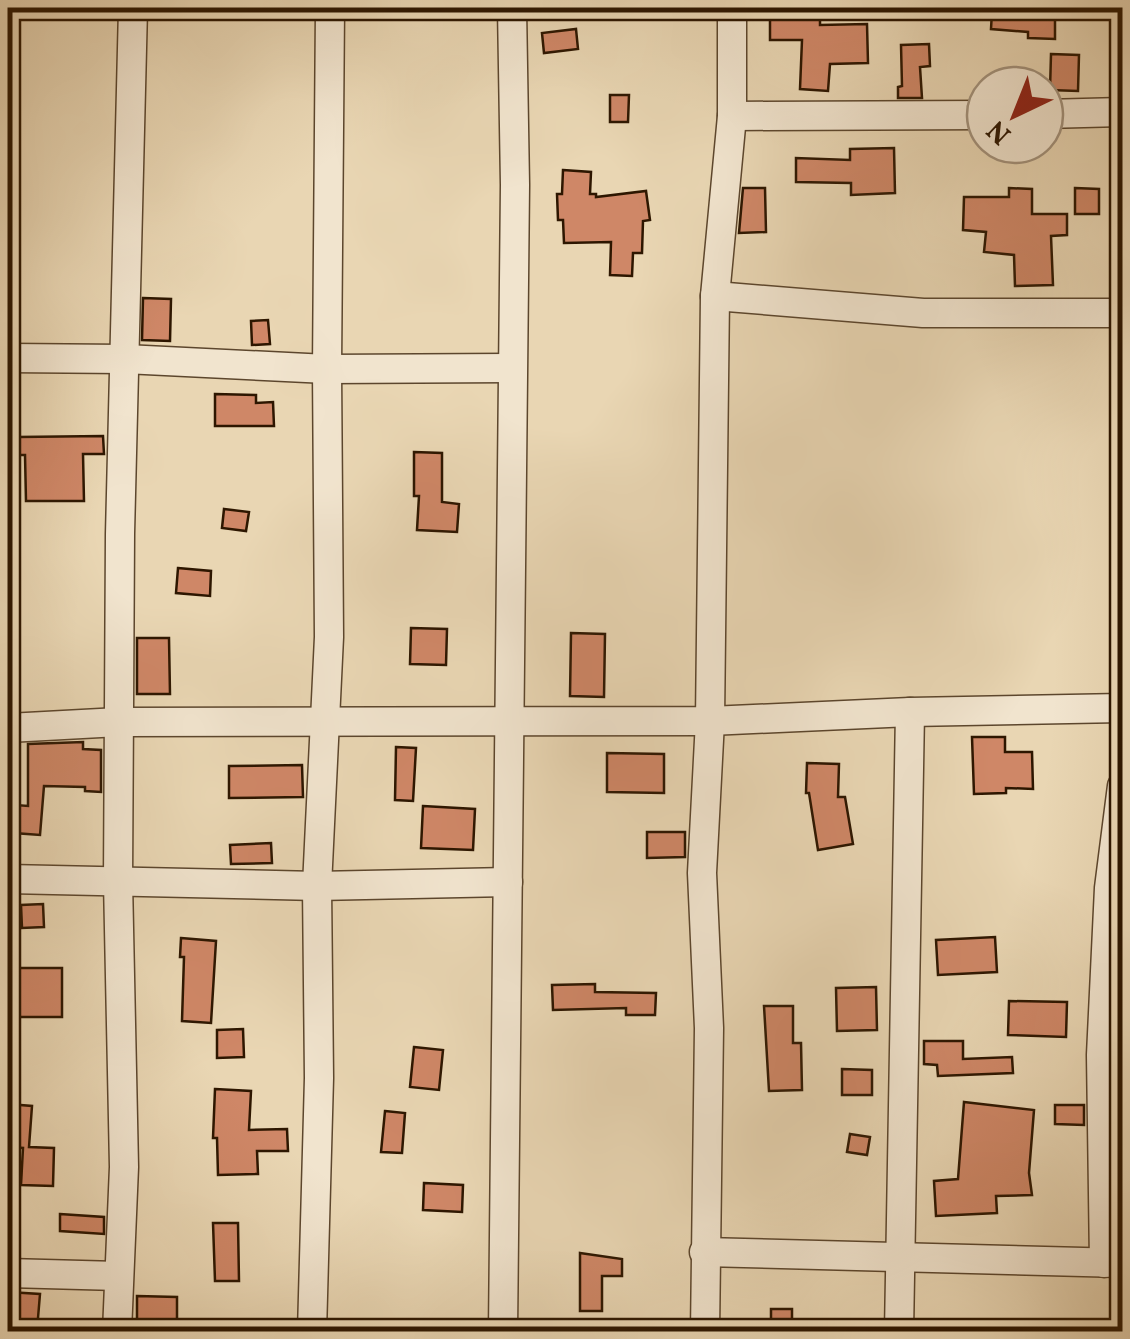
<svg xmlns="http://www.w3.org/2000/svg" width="1130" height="1339" font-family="Vollkorn,serif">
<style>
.building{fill:#cf8767;stroke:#2d1600;stroke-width:2.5}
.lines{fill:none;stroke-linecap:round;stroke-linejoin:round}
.minor-casing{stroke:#5c462d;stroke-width:31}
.minor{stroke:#f1e4ce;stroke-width:28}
</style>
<rect width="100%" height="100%" fill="#e9d6b3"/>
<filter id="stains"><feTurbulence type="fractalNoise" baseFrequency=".002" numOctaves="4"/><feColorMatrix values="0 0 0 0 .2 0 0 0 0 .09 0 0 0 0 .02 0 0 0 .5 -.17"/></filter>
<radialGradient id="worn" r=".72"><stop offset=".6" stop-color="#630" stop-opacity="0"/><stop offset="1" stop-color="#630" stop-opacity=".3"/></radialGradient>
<g class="building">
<polygon points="770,8 820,8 820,25 867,24 868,63 830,64 828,91 800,89 802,40 770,40"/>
<polygon points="1019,8 1050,8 1050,14 1055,14 1055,39 1028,38 1028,32 991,29 992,11 1019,13"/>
<polygon points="576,29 578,49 544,53 542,33"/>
<polygon points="929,44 930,66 920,67 922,98 898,98 898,87 902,86 901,45"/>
<polygon points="1051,54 1079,55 1078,91 1050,90"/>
<polygon points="610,95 629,95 628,122 610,122"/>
<polygon points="894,148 895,193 851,195 851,183 796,182 796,158 850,160 850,149"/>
<polygon points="563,170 591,172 590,194 596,194 596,197 646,191 650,220 643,221 642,253 633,253 632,276 610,275 611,242 564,243 563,220 558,220 557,194 562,194"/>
<polygon points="743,188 765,188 766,232 739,233"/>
<polygon points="1009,188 1032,189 1032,214 1067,214 1067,235 1051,236 1053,285 1015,286 1014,255 984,252 986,232 963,230 964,197 1009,197"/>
<polygon points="1075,188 1099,189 1099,214 1075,214"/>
<polygon points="143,298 171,299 170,341 142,340"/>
<polygon points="268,320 270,344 252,345 251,321"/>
<polygon points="215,394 256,395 256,403 273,402 274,426 215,426"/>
<polygon points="103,436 104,454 83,454 84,501 26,501 25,455 18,455 18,437"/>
<polygon points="414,452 442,453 442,502 459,504 457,532 417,530 419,496 414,496"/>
<polygon points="224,509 249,512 246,531 222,528"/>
<polygon points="178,568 211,571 210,596 176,593"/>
<polygon points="411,628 447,629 446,665 410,664"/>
<polygon points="571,633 605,634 604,697 570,696"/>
<polygon points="137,638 169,638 170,694 137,694"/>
<polygon points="972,737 1005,737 1005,752 1032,752 1033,789 1006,788 1006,793 974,794"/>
<polygon points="83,742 83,749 101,750 101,792 85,791 85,787 44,786 40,835 14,833 16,805 28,806 28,744"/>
<polygon points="396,747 416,748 413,801 395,800"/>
<polygon points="607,753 664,754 664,793 607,792"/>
<polygon points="807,763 839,764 838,797 845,797 853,844 818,850 809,793 806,793"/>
<polygon points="302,765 303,797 229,798 229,766"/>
<polygon points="423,806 475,809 473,850 421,848"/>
<polygon points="647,832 685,832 685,857 647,858"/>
<polygon points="271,843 272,863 231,864 230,845"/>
<polygon points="43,904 44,927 22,928 21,905"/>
<polygon points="995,937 997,972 938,975 936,940"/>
<polygon points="181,938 216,941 211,1023 182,1021 184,957 180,957"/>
<polygon points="17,968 62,968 62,1017 18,1017"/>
<polygon points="595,984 595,992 656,993 655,1015 626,1015 626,1008 553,1010 552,985"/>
<polygon points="876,987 877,1030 837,1031 836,988"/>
<polygon points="1009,1001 1067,1002 1066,1037 1008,1035"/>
<polygon points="764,1006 793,1006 793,1043 801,1043 802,1090 769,1091"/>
<polygon points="243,1029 244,1057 217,1058 217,1030"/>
<polygon points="924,1041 963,1041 963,1059 1012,1057 1013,1073 938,1076 937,1065 924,1064"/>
<polygon points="414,1047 443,1050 439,1090 410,1087"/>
<polygon points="842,1069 872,1070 872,1095 842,1095"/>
<polygon points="215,1089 251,1091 249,1130 287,1129 288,1151 257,1151 258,1174 218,1175 217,1138 213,1138"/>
<polygon points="964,1102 1034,1110 1029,1173 1032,1195 996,1196 997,1213 936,1216 934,1181 958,1179"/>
<polygon points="8,1104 32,1106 29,1147 54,1148 53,1186 21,1185 23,1148 8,1147"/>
<polygon points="1055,1105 1084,1105 1084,1125 1055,1124"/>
<polygon points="385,1111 405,1113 402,1153 381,1152"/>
<polygon points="850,1134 870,1137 867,1155 847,1152"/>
<polygon points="424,1183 463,1185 462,1212 423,1210"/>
<polygon points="60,1214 104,1217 104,1234 60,1231"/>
<polygon points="213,1223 238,1223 239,1281 215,1281"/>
<polygon points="580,1253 622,1259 622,1276 602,1276 602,1311 580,1311"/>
<polygon points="8,1292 40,1294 37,1330 14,1329 15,1311 8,1310"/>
<polygon points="137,1296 177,1297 177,1332 137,1332"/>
<rect x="771" y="1309" width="21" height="23"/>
</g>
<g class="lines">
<g class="minor-casing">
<g id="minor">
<polyline points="1045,114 1122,112"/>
<polyline points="732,116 985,115"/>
<polyline points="715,296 923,313 1122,313"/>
<polyline points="8,358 125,359 327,369 512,368"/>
<polyline points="8,728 119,722 710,721 910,712 1122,708"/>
<polyline points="8,879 317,886 508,882"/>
<polyline points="704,1252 1122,1263"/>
<polyline points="1104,1263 1101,1055 1109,888 1122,786"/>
<polyline points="8,1273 118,1276"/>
<polyline points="117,1332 124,1167 118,881 120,534 133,8"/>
<polyline points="312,1332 319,1078 317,886 329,637 327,369 330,8"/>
<polyline points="503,1332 515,185 512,8"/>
<polyline points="705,1332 709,1028 702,873 710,721 715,296 732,116 732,8"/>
<polyline points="899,1332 910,712"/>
</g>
</g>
<use href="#minor" class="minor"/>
</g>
<rect width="1130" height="1339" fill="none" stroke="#e9d6b3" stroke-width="40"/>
<rect x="10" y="10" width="1110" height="1319" fill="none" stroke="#2d1600" stroke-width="5"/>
<rect x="20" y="20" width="1090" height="1299" fill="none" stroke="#2d1600" stroke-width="2.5"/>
<g transform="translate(1015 115) rotate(223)"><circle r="48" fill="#f1e4ce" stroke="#a3927c" stroke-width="2.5"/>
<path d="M0-8L18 38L0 25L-18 38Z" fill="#8f2418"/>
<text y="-15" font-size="28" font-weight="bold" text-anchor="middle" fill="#2d1600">N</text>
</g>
<rect width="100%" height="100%" filter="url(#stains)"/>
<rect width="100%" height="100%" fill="url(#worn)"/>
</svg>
